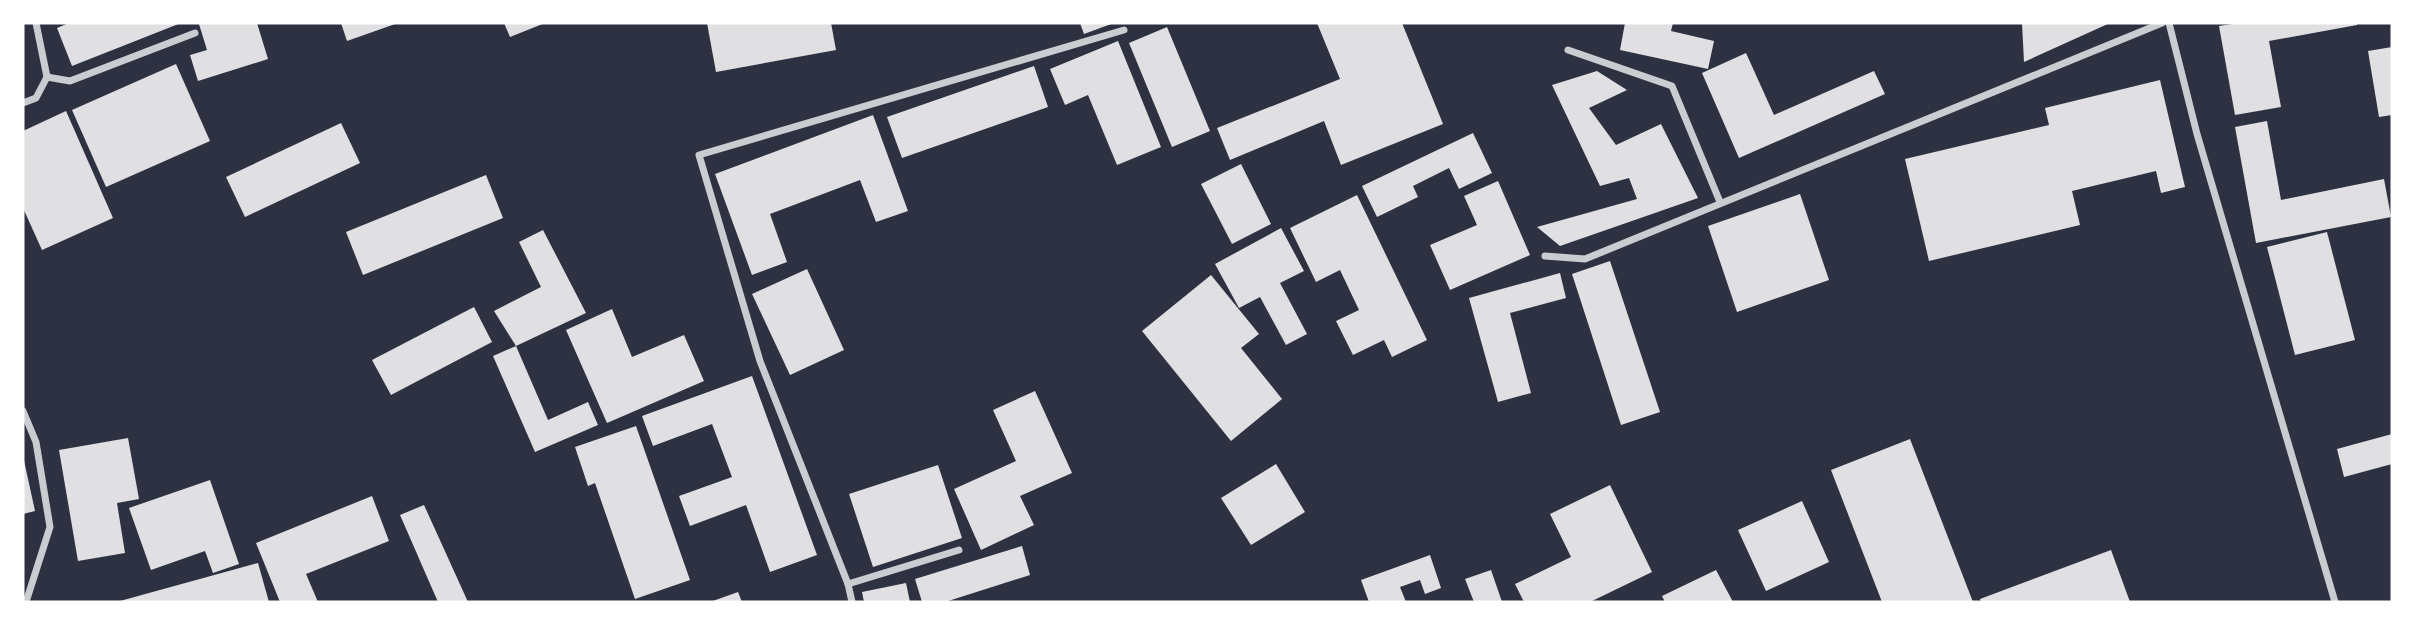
<svg xmlns="http://www.w3.org/2000/svg" width="2415" height="625" font-family="Inter,sans-serif">
<style>
.building{fill:#e0e0e3}
.lines{fill:none;stroke-linecap:round;stroke-linejoin:round}
.minor{stroke:#caccd0;stroke-width:7}
</style>
<rect width="100%" height="100%" fill="#2d3142"/>
<g class="building">
<polygon points="69,23 181,23 72,66 57,28"/>
<polygon points="204,23 257,23 268,59 198,81 190,55 207,50 199,24"/>
<polygon points="341,23 398,23 347,41"/>
<polygon points="504,23 545,23 510,37"/>
<polygon points="707,23 831,23 836,50 716,72"/>
<polygon points="1080,23 1114,23 1084,34"/>
<polygon points="1317,23 1402,23 1443,124 1341,165 1324,121 1230,160 1217,128 1340,79"/>
<polygon points="1625,23 1673,23 1671,31 1714,41 1708,69 1620,50"/>
<polygon points="2022,23 2110,23 2024,62"/>
<polygon points="2239,23 2357,23 2357,25 2269,41 2281,107 2235,115 2219,26"/>
<polygon points="1167,27 1210,131 1172,147 1129,43"/>
<polygon points="1118,41 1161,147 1117,165 1088,95 1065,105 1050,69"/>
<polygon points="2392,47 2392,115 2379,117 2368,51"/>
<polygon points="1746,53 1774,115 1874,71 1885,94 1739,158 1702,73"/>
<polygon points="176,64 210,141 106,187 72,110"/>
<polygon points="1034,66 1048,107 902,158 887,117"/>
<polygon points="1597,71 1627,90 1589,108 1616,145 1661,124 1698,198 1560,246 1537,227 1637,199 1629,178 1600,186 1552,85"/>
<polygon points="2160,80 2185,187 2161,193 2156,171 2072,191 2080,225 1929,261 1905,159 2049,125 2045,108"/>
<polygon points="66,111 113,218 42,250 23,208 23,131"/>
<polygon points="873,115 908,211 876,222 860,180 770,214 787,262 752,275 715,174"/>
<polygon points="2267,121 2281,200 2384,179 2391,217 2256,243 2235,127"/>
<polygon points="341,123 360,163 245,217 226,177"/>
<polygon points="1473,133 1492,173 1459,189 1449,168 1413,186 1418,197 1377,217 1362,186"/>
<polygon points="1241,164 1271,224 1232,244 1201,184"/>
<polygon points="486,175 503,218 363,275 346,232"/>
<polygon points="1498,181 1530,255 1450,290 1430,245 1477,225 1464,196"/>
<polygon points="1800,194 1829,280 1737,312 1708,226"/>
<polygon points="1357,195 1427,340 1392,357 1384,340 1353,355 1336,321 1359,310 1340,270 1316,282 1290,228"/>
<polygon points="1281,228 1304,271 1280,283 1307,334 1286,345 1260,297 1239,308 1215,264"/>
<polygon points="543,230 586,313 516,346 548,420 588,402 598,425 535,452 493,356 516,346 494,311 541,287 519,242"/>
<polygon points="2327,232 2355,340 2295,355 2267,247"/>
<polygon points="1610,261 1660,412 1621,425 1572,274"/>
<polygon points="807,269 844,350 790,375 752,294"/>
<polygon points="1560,273 1566,298 1510,313 1531,393 1498,402 1469,298"/>
<polygon points="1211,275 1259,334 1241,348 1282,399 1231,441 1142,331"/>
<polygon points="474,307 492,342 391,395 372,360"/>
<polygon points="612,309 632,357 684,335 704,381 607,423 566,330"/>
<polygon points="752,376 817,555 770,572 746,505 690,526 679,496 732,477 712,424 653,446 642,416"/>
<polygon points="1035,391 1072,473 1020,496 1034,525 981,550 954,489 1016,461 993,410"/>
<polygon points="636,426 690,580 635,599 595,483 588,486 575,447"/>
<polygon points="2392,434 2392,464 2344,477 2337,449"/>
<polygon points="128,438 139,499 117,503 125,553 78,561 59,450"/>
<polygon points="1910,439 1973,602 1882,602 1831,470"/>
<polygon points="23,456 35,511 23,514"/>
<polygon points="1276,464 1305,512 1251,545 1221,498"/>
<polygon points="938,465 962,538 873,567 849,494"/>
<polygon points="210,480 239,564 213,573 205,551 151,570 129,508"/>
<polygon points="1610,485 1652,572 1590,602 1524,602 1515,584 1571,557 1550,514"/>
<polygon points="372,496 389,541 306,574 318,602 280,602 256,543"/>
<polygon points="1802,501 1829,562 1766,591 1738,530"/>
<polygon points="424,505 468,602 438,602 400,515"/>
<polygon points="1022,546 1030,575 945,602 922,602 915,579"/>
<polygon points="2111,550 2130,602 1981,602 1980,599"/>
<polygon points="1430,555 1441,588 1425,594 1420,580 1400,587 1406,602 1369,602 1361,580"/>
<polygon points="258,563 269,602 120,602 120,601"/>
<polygon points="1491,570 1502,602 1474,602 1465,579"/>
<polygon points="1716,570 1733,602 1665,602 1662,596"/>
<polygon points="906,583 910,602 864,602 862,592"/>
<polygon points="738,592 742,602 710,602"/>
</g>
<g class="lines">
<g class="minor">
<polyline points="2169,23 2197,134 2335,602"/>
<polyline points="1568,50 1672,86 1720,202"/>
<polyline points="47,77 70,81 195,33"/>
<polyline points="23,103 36,98 47,77 36,23"/>
<polyline points="1545,256 1585,259 2162,23"/>
<polyline points="23,411 36,442 50,527 26,602"/>
<polyline points="848,584 959,550"/>
<polyline points="852,602 848,584 760,361 699,155 1124,30"/>
</g>
</g>
<rect width="2415" height="625" fill="none" stroke="#ffffff" stroke-width="49"/>
</svg>
